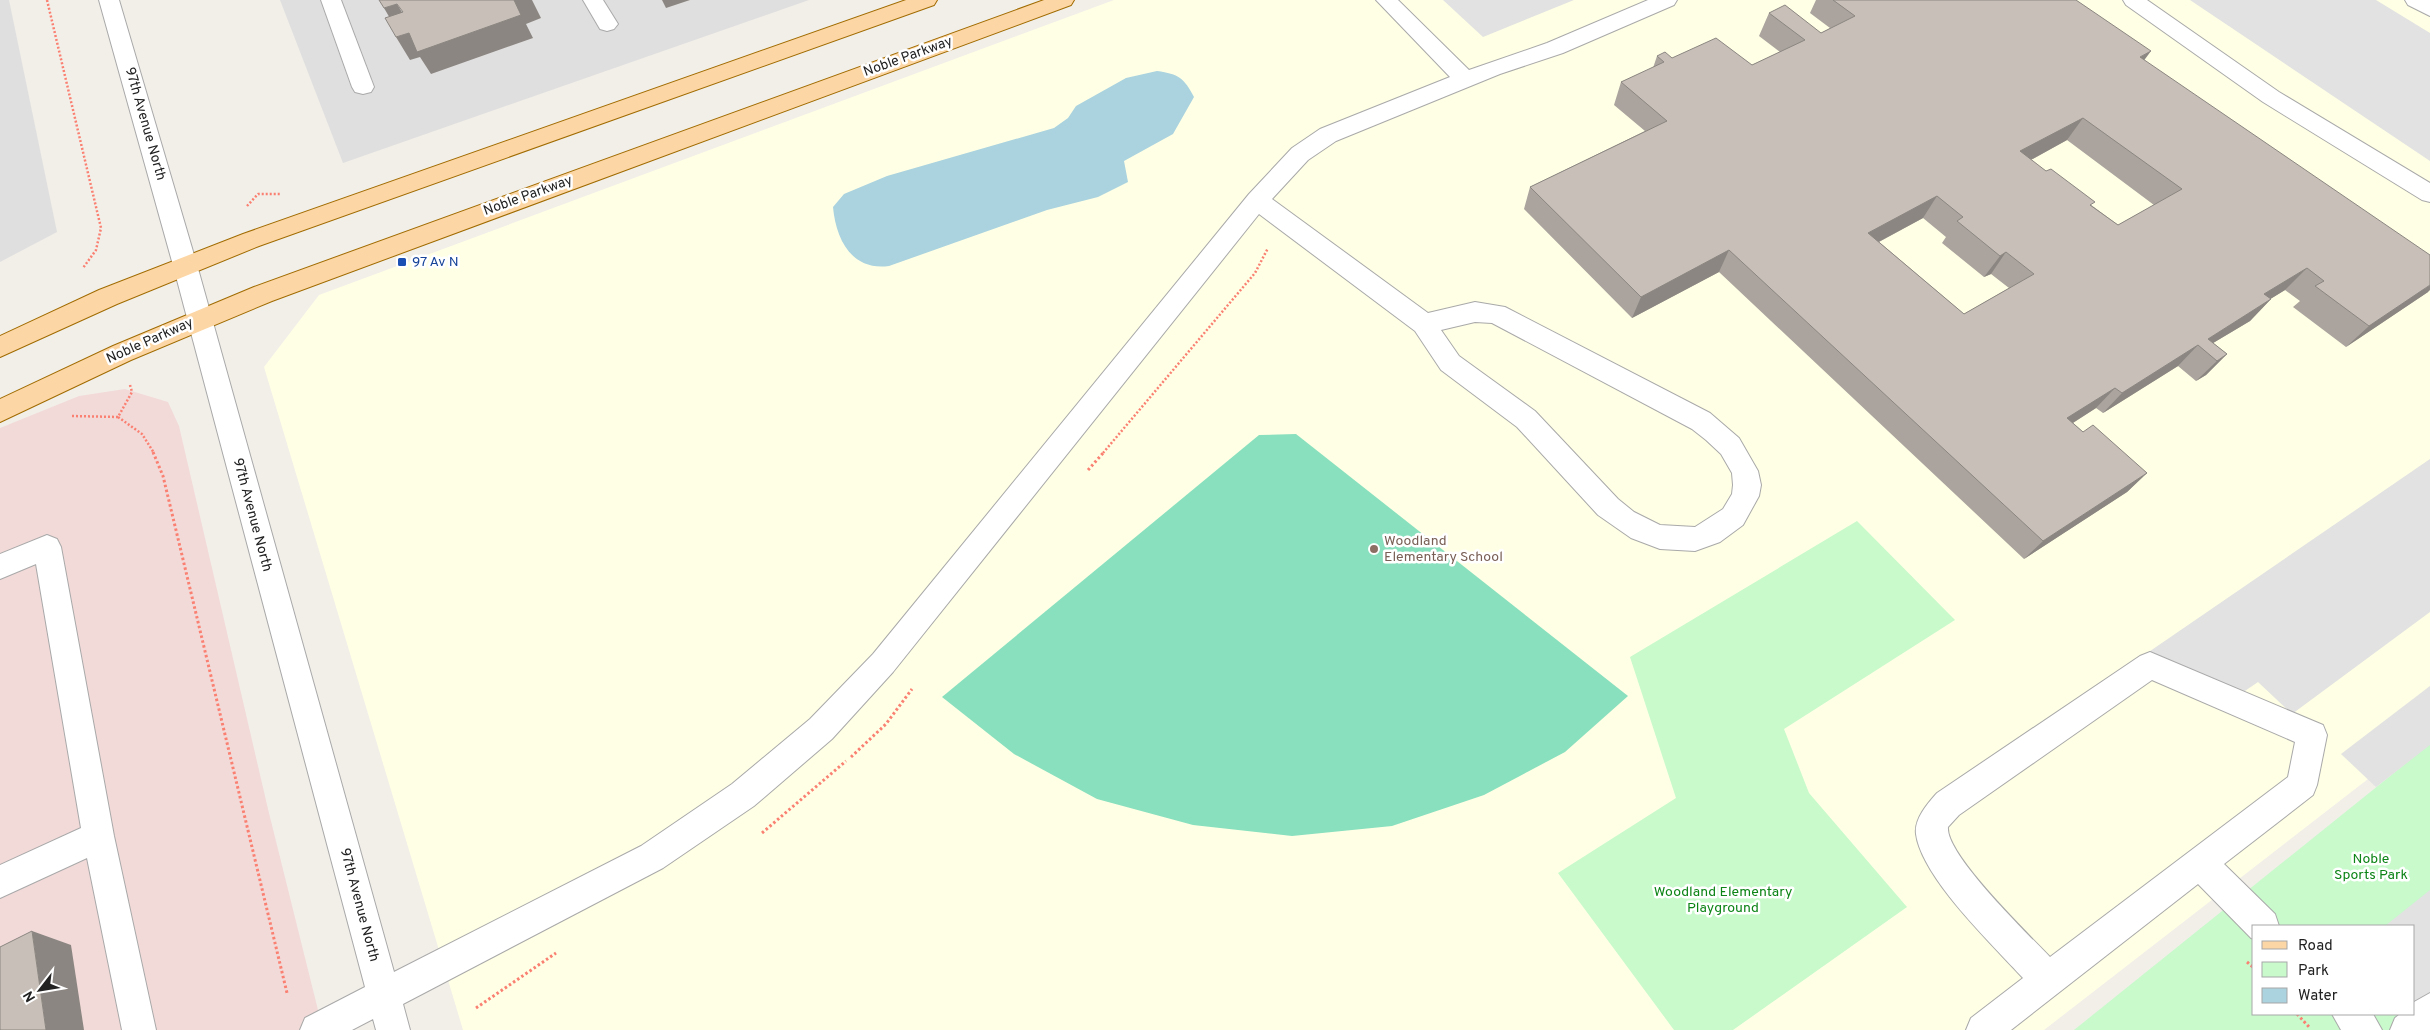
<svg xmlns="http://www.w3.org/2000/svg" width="2430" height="1030" font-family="Overpass,sans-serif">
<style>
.residential{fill:#e0dfdf}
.commercial{fill:#f2dad9}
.education{fill:#ffffe5}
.park{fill:#c8facc;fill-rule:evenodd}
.pitch{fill:#88e0be}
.parking{fill:#e2e2e2}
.water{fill:#aad3df}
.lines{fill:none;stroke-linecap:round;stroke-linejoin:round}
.minor-casing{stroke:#a9a9a9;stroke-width:2}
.major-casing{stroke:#a06b00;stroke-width:2}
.path-far1{stroke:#fa8072;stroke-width:2.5;stroke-dasharray:2 2;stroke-linecap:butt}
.path{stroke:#fa8072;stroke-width:3;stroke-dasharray:2.5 2.5;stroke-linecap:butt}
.minor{fill:#fff;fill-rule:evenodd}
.major{fill:#fcd6a4;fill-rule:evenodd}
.wall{fill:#aba49e;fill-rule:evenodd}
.shaded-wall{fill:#8b8681}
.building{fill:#c7bfb8;stroke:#8b8681;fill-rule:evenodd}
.transit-dot{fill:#1a4fb4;stroke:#fff;stroke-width:2}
.education-dot{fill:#8d6e63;stroke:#fff;stroke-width:2}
.labels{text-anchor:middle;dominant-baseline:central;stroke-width:5;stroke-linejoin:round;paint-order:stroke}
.street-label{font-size:14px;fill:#222;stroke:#fff}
.transit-label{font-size:14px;fill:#164399;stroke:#fff;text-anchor:start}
.education-label{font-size:14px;fill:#785e54;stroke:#fff;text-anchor:start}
.park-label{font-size:14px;fill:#0c8416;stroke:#fff}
</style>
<rect width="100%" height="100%" fill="#f2efe9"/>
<g class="residential">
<polygon points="0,0 9,0 57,232 0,262"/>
<polygon points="280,0 809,0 343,163"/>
</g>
<polygon class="commercial" points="125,389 168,402 179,426 268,809 323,1030 0,1030 0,428 79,396"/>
<polygon class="education" points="1114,0 2430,0 2430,731 2044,1030 463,1030 264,367 319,295"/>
<g class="park">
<polygon points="1857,521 1955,620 1784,729 1809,793 1907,907 1733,1030 1674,1030 1558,873 1676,798 1630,657"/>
<path d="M2430,744V1030H2074ZM2254,926H2414V1014H2254Z"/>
</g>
<polygon class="pitch" points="1296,434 1628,696 1565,752 1484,795 1392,826 1292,836 1193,825 1097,799 1014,754 942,697 1259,435"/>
<g class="parking">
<polygon points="1443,0 1574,0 1483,37"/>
<polygon points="2190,0 2376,0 2430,33 2430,161"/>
<polygon points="2430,459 2430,612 2292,714 2258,682 2242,693 2121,671"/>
<polygon points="2430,686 2430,745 2376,787 2341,754"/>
<polygon points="2430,890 2430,1026 2414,1010 2414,926 2385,926"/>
</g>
<path class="water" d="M1157,71C1179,74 1184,78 1194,97L1173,134L1124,161L1128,182L1098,197L1047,210L889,266C852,271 836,240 833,207L844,194L887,176L1054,128L1068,118L1076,106L1126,78Z"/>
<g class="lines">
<g class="minor-casing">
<g id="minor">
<path d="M99,0H119L197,265L394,972L641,846L732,784L810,719L873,654L1249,194L1292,148L1320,129L1450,77L1376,0H1398L1469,70L1547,43L1648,0H1677L1674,5L1563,53L1500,74L1336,141L1308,160L1272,199L1428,313L1475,302L1505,307L1710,413L1739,438L1758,471L1761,485L1759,496L1743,525L1720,542L1695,551L1660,549L1631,538L1598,515L1517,427L1441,370L1415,331L1259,214L893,672L832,739L754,806L663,868L403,1004L410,1030H376L373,1019L352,1030H300L305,1018L365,987L173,265ZM1475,322L1492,323L1692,429L1706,440L1721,454L1732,473L1733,485L1732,494L1723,509L1695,527L1660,525L1634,512L1618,499L1535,411L1459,356L1441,330Z"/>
<polygon points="321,0 341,0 374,87 371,92 363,94 355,92 352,87"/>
<polygon points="583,0 603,0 618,24 614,29 607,31 600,29"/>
<polygon points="2123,0 2147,0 2279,92 2430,183 2430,202 2422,200 2263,102 2126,5"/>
<polygon points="2405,0 2430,0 2430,16 2408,5"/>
<polygon points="47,535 57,539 61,547 114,836 156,1030 122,1030 87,858 0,898 0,865 81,828 36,564 0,579 0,554"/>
<path d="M2150,652L2323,725L2327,735L2317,785L2313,795L2224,864L2275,914L2279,926H2254V939L2251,938L2198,884L2011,1030H1966L1971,1018L2023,978C1993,945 1922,878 1916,834C1914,819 1928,803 1937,793L2140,656ZM2152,680L2295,742L2288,777L2050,957C2029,935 1945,854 1948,827L1959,815Z"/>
<polygon points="2430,993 2430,1030 2390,1030 2395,1018 2400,1014 2414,1014 2414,1002"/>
<polygon points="2332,1014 2373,1014 2382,1030 2341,1030"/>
</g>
</g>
<g class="major-casing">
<g id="major">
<polygon points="906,0 937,0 934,5 259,246 117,304 0,357 0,336 99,290 243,234"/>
<polygon points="1044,0 1074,0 1071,5 272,301 131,360 0,422 0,399 113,346 254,287"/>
</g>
</g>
<g class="path-far1">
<polyline points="47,0 101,228 96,250 83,268"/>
<polyline points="247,206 258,194 280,194"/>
<polyline points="130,385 132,392 118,417 142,434 154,453"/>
<polyline points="72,416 118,417"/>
<polyline points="1103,453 1255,273 1268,248"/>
</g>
<g class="path">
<polyline points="153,452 163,476 287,993"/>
<polyline points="1088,470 1104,452"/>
<polyline points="851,757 886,724 912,689"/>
<polyline points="762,833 846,761"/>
<polyline points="2247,962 2254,968"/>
<polyline points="476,1008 556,953"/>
<polyline points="2297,1014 2310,1028"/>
</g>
<use href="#minor" class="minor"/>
<use href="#major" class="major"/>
</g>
<path class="wall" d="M1816,0H2076L2144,60L2428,292L2346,347L2293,307L2300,301L2285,290L2270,299H2271L2250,321L2213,343L2227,354L2206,375L2196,381L2178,366L2103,413L2096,408L2073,423L2083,432L2147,473L2127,492L2024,559L1719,272L1632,318L1524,209L1530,187L1645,131L1614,105L1621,82L1653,68L1657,56L1672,58L1752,65L1780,52L1759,36L1769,13L1821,33L1830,28L1810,13ZM2067,140L2154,205L2118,225L2031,160ZM1923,218L1946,237L1942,243L1984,277L1991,274L2009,288L1964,314L1879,242Z"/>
<g class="shaded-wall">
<polygon points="515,0 532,0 541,18 526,24 533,38 431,74 420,57 410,60 396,37"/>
<polygon points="662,0 690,0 666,8"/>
<polygon points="397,4 411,27 398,32 384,8"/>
<polygon points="2151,51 2134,74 2140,57"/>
<polygon points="2083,118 2067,140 2005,174 2020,151"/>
<polygon points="1937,196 1923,218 1856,254 1868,233"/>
<polygon points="1729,250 1719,272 1632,318 1641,297"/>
<polygon points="2006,252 1991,274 1984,277 2000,256"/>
<polygon points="2307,268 2285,290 2243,316 2264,294"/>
<polygon points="2430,285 2430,290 2428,292 2346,347 2369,326"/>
<polygon points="2271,299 2250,321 2203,349 2208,339"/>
<polygon points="2198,345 2178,366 2103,413 2122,393"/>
<polygon points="2227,354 2206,375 2196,381 2217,361"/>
<polygon points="2115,388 2096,408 2049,438 2067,418"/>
<polygon points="2147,473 2127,492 2024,559 2043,541"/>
<polygon points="32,931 71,945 84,1030 46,1030"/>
</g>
<g class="building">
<polygon points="379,0 515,0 514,0 521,15 417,52 409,33 396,37 385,18 403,12 397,4 384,8"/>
<path d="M1833,0H2076L2151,51L2140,57L2430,255V285L2369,326L2315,286L2324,281L2307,268L2264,294L2271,299L2208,339L2227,354L2217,361L2198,345L2122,393L2115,388L2067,418L2083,432L2093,425L2147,473L2043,541L1729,250L1641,297L1530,187L1667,121L1621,82L1664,62L1657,56L1665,52L1672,58L1716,38L1752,65L1805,40L1769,13L1785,5L1821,33L1855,16ZM2083,118L2182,189L2118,225L2090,205L2095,202L2051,169L2046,171L2020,151ZM1937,196L1963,217L1957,221L2000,256L2006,252L2034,274L1964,314L1868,233Z"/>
<polygon points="32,931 46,1030 0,1030 0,947"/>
</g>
<rect class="transit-dot" x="397" y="257" width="10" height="10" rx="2.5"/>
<circle class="education-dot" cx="1374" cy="549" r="5"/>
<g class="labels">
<g class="street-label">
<text transform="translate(908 57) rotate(-20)">Noble Parkway</text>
<text transform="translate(145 124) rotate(74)">97th Avenue North</text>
<text transform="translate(528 196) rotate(-20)">Noble Parkway</text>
<text transform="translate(150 341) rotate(-24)">Noble Parkway</text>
<text transform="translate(252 515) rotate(75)">97th Avenue North</text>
<text transform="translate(359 905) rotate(75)">97th Avenue North</text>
</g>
<g class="transit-label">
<text x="412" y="262">97 Av N</text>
</g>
<g class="education-label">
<text x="1384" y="541">Woodland<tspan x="1384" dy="16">Elementary School</tspan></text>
</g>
<g class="park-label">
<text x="2371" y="859">Noble<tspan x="2371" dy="16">Sports Park</tspan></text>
<text x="1723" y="892">Woodland Elementary<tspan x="1723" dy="16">Playground</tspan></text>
</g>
</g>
<rect x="2252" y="925" width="162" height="90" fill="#ffffff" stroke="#a7a7a7"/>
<rect x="2262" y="941" width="25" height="8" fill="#fcd6a4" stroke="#a7a7a7"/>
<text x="2298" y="950" font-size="15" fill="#222222">Road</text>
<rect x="2262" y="962" width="25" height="15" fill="#c8facc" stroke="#a7a7a7"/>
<text x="2298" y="975" font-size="15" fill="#222222">Park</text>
<rect x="2262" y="988" width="25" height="15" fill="#aad3df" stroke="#a7a7a7"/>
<text x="2298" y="1000" font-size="15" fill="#222222">Water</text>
<g transform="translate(40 990) rotate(239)" stroke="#ffffff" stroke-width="4" paint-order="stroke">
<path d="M0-4L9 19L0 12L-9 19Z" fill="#222222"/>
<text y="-8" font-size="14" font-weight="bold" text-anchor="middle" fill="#222222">N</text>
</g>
</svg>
